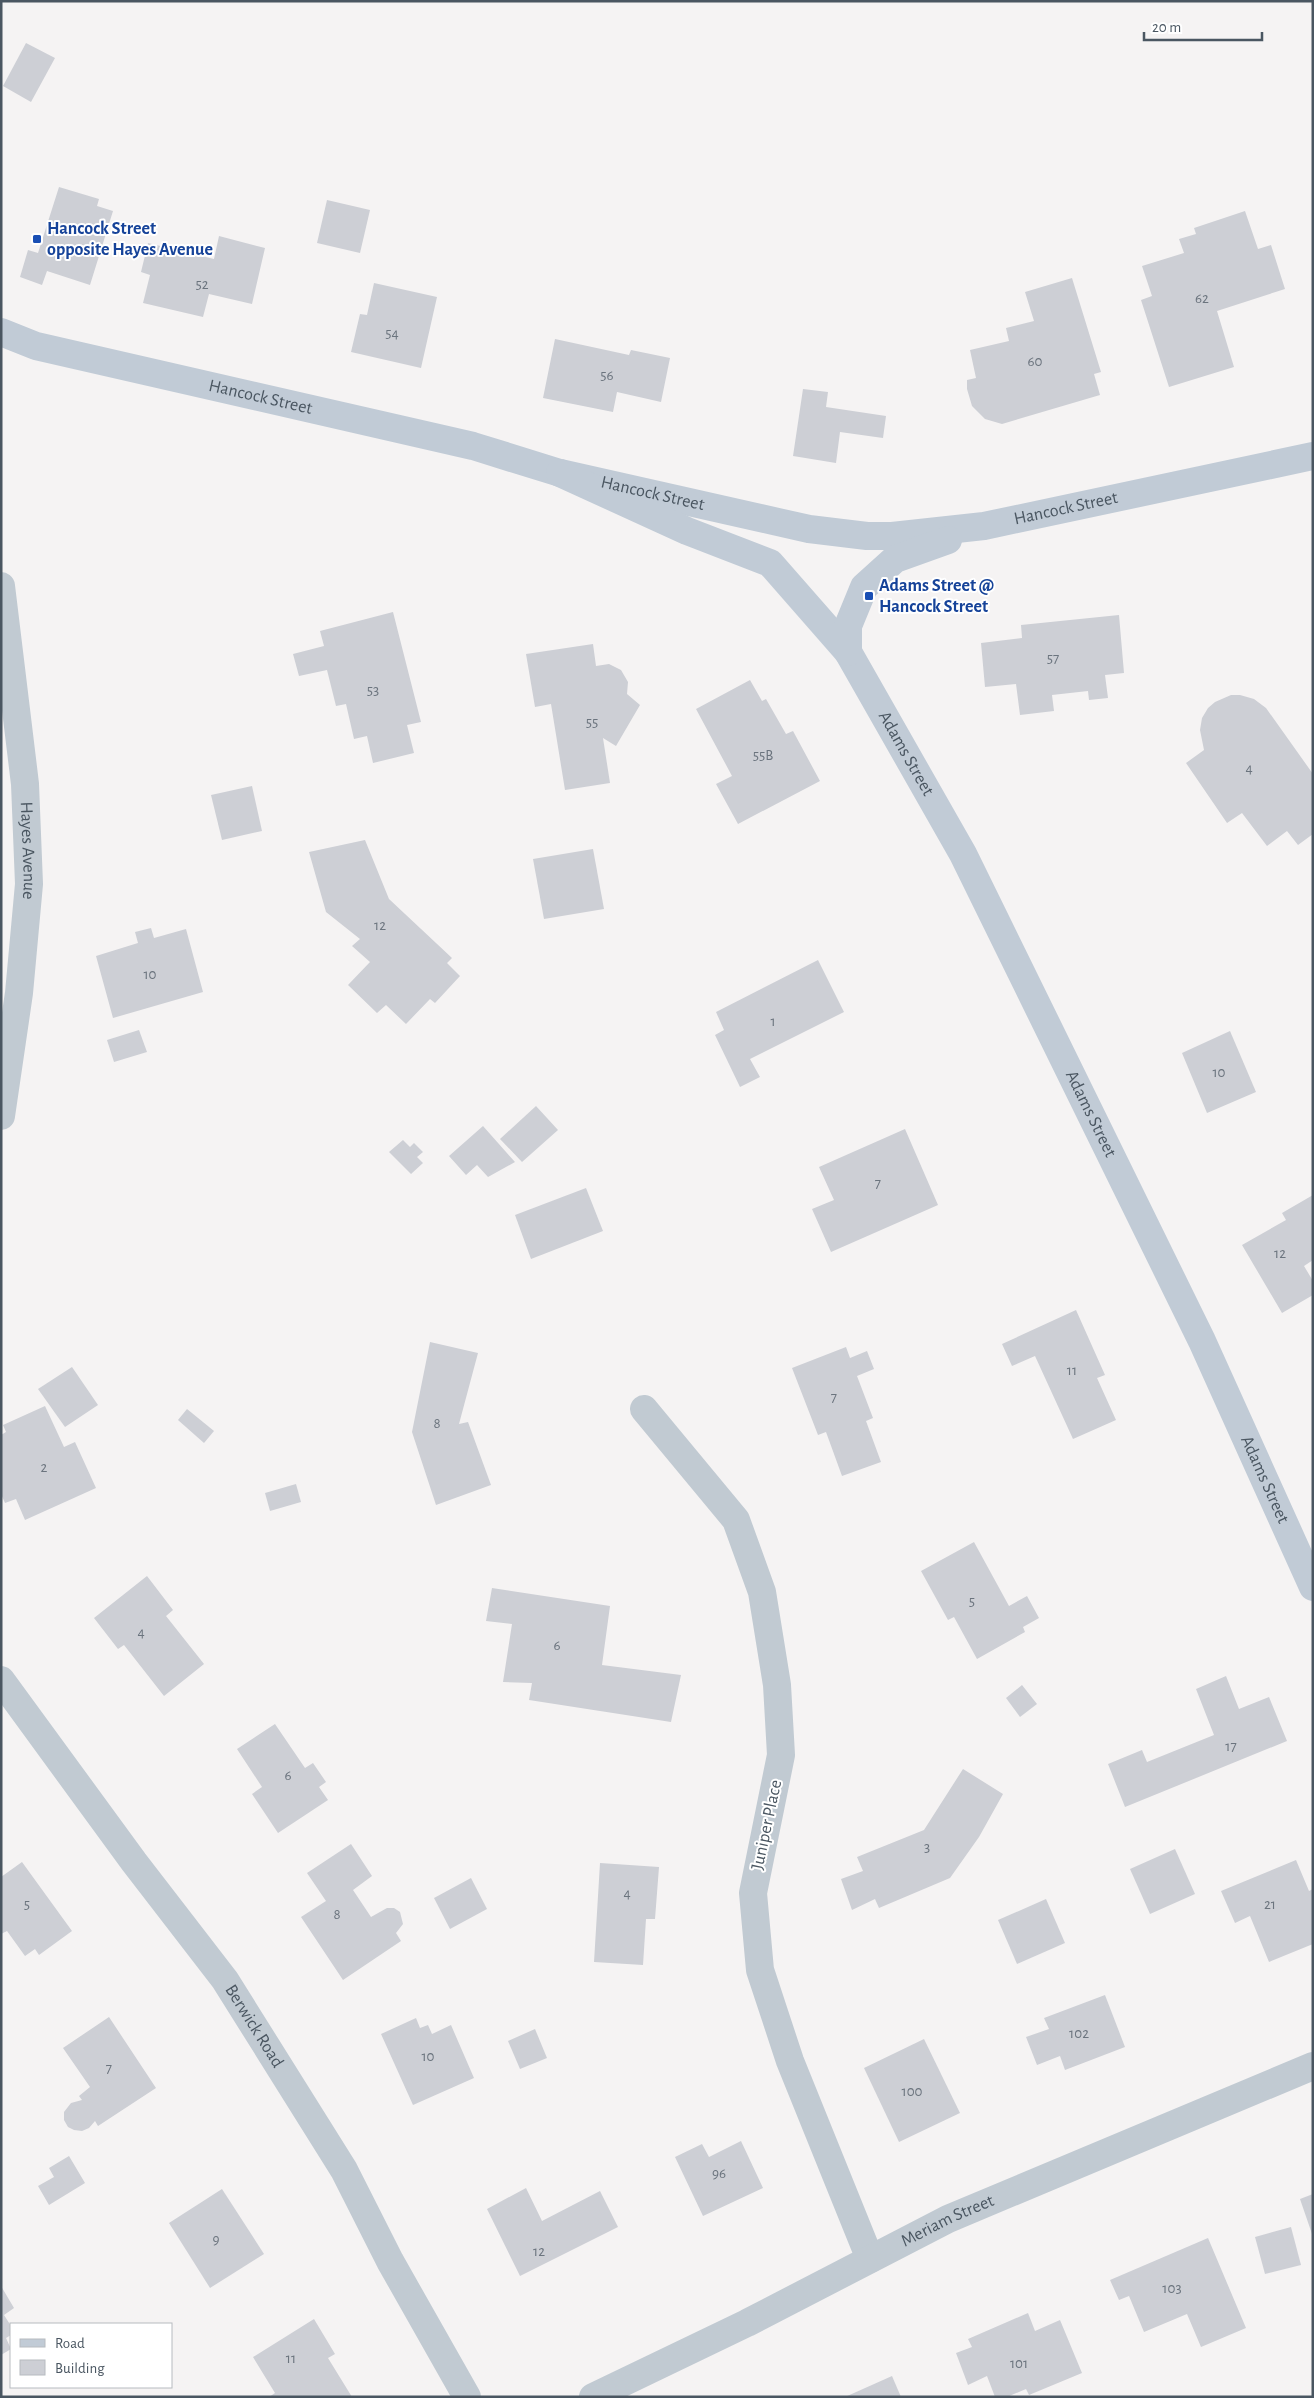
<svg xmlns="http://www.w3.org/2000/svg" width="1314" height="2398" font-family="'Alegreya Sans',sans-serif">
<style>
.building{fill:#cdcfd5}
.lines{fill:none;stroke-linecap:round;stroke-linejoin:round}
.street{stroke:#c1cad2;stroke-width:28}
.secondary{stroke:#c1cbd6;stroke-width:28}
.transit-dot{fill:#1a4fb4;stroke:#fff;stroke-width:2}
.labels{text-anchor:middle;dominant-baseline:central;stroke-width:4;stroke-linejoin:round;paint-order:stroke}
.number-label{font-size:15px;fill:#6b747e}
.transit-label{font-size:18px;font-weight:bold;fill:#164399;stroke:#fff;text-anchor:start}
.street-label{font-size:18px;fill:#4a5661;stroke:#fff}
</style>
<rect width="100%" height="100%" fill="#f5f3f3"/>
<g class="building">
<polygon points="26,43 55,58 31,102 3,86"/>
<polygon points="59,187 99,199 97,206 113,211 90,285 47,271 42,285 20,277 28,250 38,253"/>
<polygon points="327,200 370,210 360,253 317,243"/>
<polygon points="1245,211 1258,249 1271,245 1285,289 1217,311 1234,367 1169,387 1141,300 1152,296 1142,266 1184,253 1179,239 1196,234 1194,228"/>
<polygon points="219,236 265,248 252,304 209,294 203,317 143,303 150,275 141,272 148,243 214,259"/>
<polygon points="1072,278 1101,372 1094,374 1100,395 1002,424 985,419 972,406 967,389 967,380 976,378 970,350 1009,341 1006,328 1034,321 1025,292"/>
<polygon points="374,283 437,297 421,368 351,352 360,314 367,315"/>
<polygon points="555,339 629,355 631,350 670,358 661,402 617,392 613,412 543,398"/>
<polygon points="803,389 828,392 826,407 886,416 883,438 840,432 836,463 793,456"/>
<polygon points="393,612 421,722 407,725 414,753 373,763 367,736 354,739 346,704 336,706 327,670 299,676 293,654 324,646 320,631"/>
<polygon points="1119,615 1124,673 1105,675 1108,698 1089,700 1088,691 1052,695 1054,711 1020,715 1016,684 985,687 981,643 1022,638 1021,625"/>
<polygon points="593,644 596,666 609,664 621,670 628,682 627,694 640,705 616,746 603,738 610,783 565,790 551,704 535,707 526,654"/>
<polygon points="750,680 762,701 766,699 786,734 793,731 820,781 738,824 716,784 732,776 696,709"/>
<polygon points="1231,695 1240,695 1254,699 1266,708 1313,774 1313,834 1298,845 1287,831 1267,846 1242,813 1227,823 1186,763 1204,750 1200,730 1202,718 1208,708 1215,702"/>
<polygon points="252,786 262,831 222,840 211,795"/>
<polygon points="365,840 389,899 452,958 447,963 460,976 435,1003 430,999 406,1024 386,1005 377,1013 348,985 370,962 352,946 360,939 326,912 309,852"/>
<polygon points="593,849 604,909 544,919 533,859"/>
<polygon points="151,928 154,938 186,929 203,992 113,1018 96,956 138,943 135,932"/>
<polygon points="818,960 844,1012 750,1059 760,1077 740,1087 715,1035 724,1030 716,1012"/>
<polygon points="139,1030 147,1052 114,1062 107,1040"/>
<polygon points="1230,1031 1256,1092 1207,1113 1182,1053"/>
<polygon points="536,1106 558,1130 522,1162 500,1139"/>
<polygon points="483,1126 515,1162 488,1177 477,1165 466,1175 449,1156"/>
<polygon points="905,1129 938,1205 831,1252 812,1209 834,1200 819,1167"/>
<polygon points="403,1140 410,1147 414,1143 423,1152 417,1157 423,1163 411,1174 389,1152"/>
<polygon points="586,1188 603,1231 531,1259 515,1215"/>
<polygon points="1313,1195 1313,1260 1304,1266 1313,1281 1313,1295 1282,1313 1242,1245 1286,1220 1282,1213"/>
<polygon points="1076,1310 1105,1375 1097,1378 1116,1420 1073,1439 1035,1356 1012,1366 1002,1344"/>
<polygon points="430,1342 478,1353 459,1424 468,1422 491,1485 436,1505 412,1432"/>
<polygon points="846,1347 850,1358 867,1351 874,1369 857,1376 873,1418 866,1421 881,1462 842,1476 826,1432 818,1435 792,1368"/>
<polygon points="72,1367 98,1405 65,1427 38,1389"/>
<polygon points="45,1406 64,1447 75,1442 96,1488 25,1520 16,1499 5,1503 1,1494 1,1435 6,1432 3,1425"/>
<polygon points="187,1409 214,1431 204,1443 178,1420"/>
<polygon points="296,1484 301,1502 270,1511 265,1493"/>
<polygon points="974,1542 1009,1606 1027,1596 1039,1618 1023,1627 1025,1632 977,1659 954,1617 948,1620 921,1571"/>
<polygon points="147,1576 173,1610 166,1616 204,1664 164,1696 124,1645 118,1649 94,1618"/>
<polygon points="492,1588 610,1606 602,1665 681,1675 671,1722 529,1700 532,1683 503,1682 512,1624 486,1621"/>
<polygon points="1226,1676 1239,1709 1269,1697 1287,1741 1125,1807 1108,1764 1142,1750 1147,1762 1214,1735 1196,1689"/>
<polygon points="1022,1685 1037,1704 1020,1717 1006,1698"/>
<polygon points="275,1724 305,1768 313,1763 326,1782 319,1787 328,1800 278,1833 252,1794 262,1787 237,1749"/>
<polygon points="963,1769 1003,1794 979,1837 950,1878 879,1908 875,1899 852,1910 841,1879 863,1871 857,1857 924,1830"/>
<polygon points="351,1844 372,1876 353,1890 371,1917 387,1908 394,1908 400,1912 403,1924 396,1933 401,1941 343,1980 301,1917 326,1901 307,1873"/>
<polygon points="1175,1849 1195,1894 1150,1914 1130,1869"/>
<polygon points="1296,1860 1309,1891 1313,1889 1313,1944 1269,1962 1250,1916 1235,1923 1221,1891"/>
<polygon points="22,1862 72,1931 39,1955 35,1949 25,1956 7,1931 1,1934 1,1877"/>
<polygon points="600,1863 659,1867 655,1919 646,1919 643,1965 594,1962"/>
<polygon points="471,1878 487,1909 450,1929 434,1898"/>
<polygon points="1046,1899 1065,1943 1017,1964 998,1920"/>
<polygon points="1105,1995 1125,2047 1065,2070 1060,2056 1037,2065 1026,2037 1049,2029 1044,2018"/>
<polygon points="109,2017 156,2088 98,2126 95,2121 89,2128 82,2131 74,2130 68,2127 64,2120 64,2112 71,2103 82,2100 79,2096 90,2087 63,2048"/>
<polygon points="416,2018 420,2028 428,2025 432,2034 451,2025 474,2078 413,2105 381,2034"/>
<polygon points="535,2029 547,2058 520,2069 508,2041"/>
<polygon points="924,2039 960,2113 899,2142 864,2068"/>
<polygon points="741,2141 763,2188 703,2216 675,2157 702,2144 709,2157"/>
<polygon points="69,2156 85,2183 49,2205 38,2186 54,2177 49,2168"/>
<polygon points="526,2188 542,2221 600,2191 618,2227 520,2276 487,2209"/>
<polygon points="222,2189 264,2254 210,2288 169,2223"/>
<polygon points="1313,2194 1313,2234 1312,2234 1300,2199"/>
<polygon points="1291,2227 1301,2265 1265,2274 1255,2237"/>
<polygon points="1208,2238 1246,2328 1201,2347 1187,2314 1144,2332 1129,2296 1119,2300 1110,2280"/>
<polygon points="1,2286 14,2308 4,2315 11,2326 11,2335 6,2338 11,2349 1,2355"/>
<polygon points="1028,2313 1035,2331 1060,2320 1082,2373 1029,2395 1026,2389 1007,2397 995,2397 987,2376 968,2385 956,2353 972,2347 968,2339"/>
<polygon points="314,2319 335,2354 328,2358 352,2397 269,2397 275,2393 253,2357"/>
<polygon points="892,2376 901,2397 845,2397"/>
</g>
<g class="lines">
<g class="street">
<path id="s1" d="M1,586L25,784L29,884L19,993L1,1116"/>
<polyline points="644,1409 736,1520 762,1592 777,1685 781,1755 753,1893 760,1970 790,2061 870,2259"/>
<path id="s2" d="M1,1680L134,1862L225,1980L344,2170L390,2261L467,2397"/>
<path id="s3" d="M593,2397L747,2323L948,2219L1313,2066"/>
</g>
<g class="secondary">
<path id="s4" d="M1,332L36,346L473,446L560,473L809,529L867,536H892L984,526L1313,456"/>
<path id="s5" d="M560,473L687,531L770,563L848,652L963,854L1202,1341L1313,1587"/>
<polyline points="848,652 848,626 864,587 895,559 948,540"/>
</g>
</g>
<g class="transit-dot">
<rect x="32" y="234" width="10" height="10" rx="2.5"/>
<rect x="864" y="591" width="10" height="10" rx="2.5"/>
</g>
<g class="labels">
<g class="number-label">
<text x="202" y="284">52</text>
<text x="1202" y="298">62</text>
<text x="392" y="333">54</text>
<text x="1035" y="361">60</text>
<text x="607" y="375">56</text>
<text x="1053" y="658">57</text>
<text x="373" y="690">53</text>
<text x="592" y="722">55</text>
<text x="763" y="755">55B</text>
<text x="1249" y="768">4</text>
<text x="380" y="925">12</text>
<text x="150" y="974">10</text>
<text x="773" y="1021">1</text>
<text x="1219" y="1072">10</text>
<text x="878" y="1183">7</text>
<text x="1280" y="1253">12</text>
<text x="1072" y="1370">11</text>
<text x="834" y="1397">7</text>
<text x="437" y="1423">8</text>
<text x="44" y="1467">2</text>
<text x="972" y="1601">5</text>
<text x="141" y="1632">4</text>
<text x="557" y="1645">6</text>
<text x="1231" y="1746">17</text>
<text x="288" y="1775">6</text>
<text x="927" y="1847">3</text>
<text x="627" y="1893">4</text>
<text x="27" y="1904">5</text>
<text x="1270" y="1904">21</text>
<text x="337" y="1914">8</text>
<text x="1079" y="2033">102</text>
<text x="428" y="2056">10</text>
<text x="109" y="2068">7</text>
<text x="912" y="2091">100</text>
<text x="719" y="2173">96</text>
<text x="216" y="2239">9</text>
<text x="539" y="2251">12</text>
<text x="1172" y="2288">103</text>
<text x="291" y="2358">11</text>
<text x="1019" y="2363">101</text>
</g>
<g class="transit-label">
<text x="47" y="229">Hancock Street<tspan x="47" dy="21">opposite Hayes Avenue</tspan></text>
<text x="879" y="586">Adams Street @<tspan x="879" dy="21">Hancock Street</tspan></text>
</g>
<g class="street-label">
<text stroke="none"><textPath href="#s4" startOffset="268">Hancock Street</textPath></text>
<text stroke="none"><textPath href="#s4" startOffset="672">Hancock Street</textPath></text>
<text stroke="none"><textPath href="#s4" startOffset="1092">Hancock Street</textPath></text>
<text stroke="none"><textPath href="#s5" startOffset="464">Adams Street</textPath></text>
<text stroke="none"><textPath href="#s1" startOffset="266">Hayes Avenue</textPath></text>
<text stroke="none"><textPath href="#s5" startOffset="869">Adams Street</textPath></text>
<text stroke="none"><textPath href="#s5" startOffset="1274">Adams Street</textPath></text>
<text transform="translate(767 1825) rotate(-78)">Juniper Place</text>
<text stroke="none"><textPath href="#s2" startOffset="429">Berwick Road</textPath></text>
<text stroke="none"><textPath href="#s3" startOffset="396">Meriam Street</textPath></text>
</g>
</g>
<rect width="1314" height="2398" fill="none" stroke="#4a5661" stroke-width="5"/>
<rect x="10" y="2323" width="162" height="65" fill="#ffffff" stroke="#b7bbc0"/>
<rect x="20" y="2339" width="25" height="8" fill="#c1cbd6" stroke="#b7bbc0"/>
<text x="55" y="2348" font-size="15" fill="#4a5661">Road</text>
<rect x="20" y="2360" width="25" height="15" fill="#cdcfd5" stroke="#b7bbc0"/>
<text x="55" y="2373" font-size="15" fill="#4a5661">Building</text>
<path d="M1144 32v8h118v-8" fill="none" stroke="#4a5661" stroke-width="2.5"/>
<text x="1152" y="32" font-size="15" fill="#4a5661" stroke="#ffffff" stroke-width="4" paint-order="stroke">20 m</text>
</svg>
